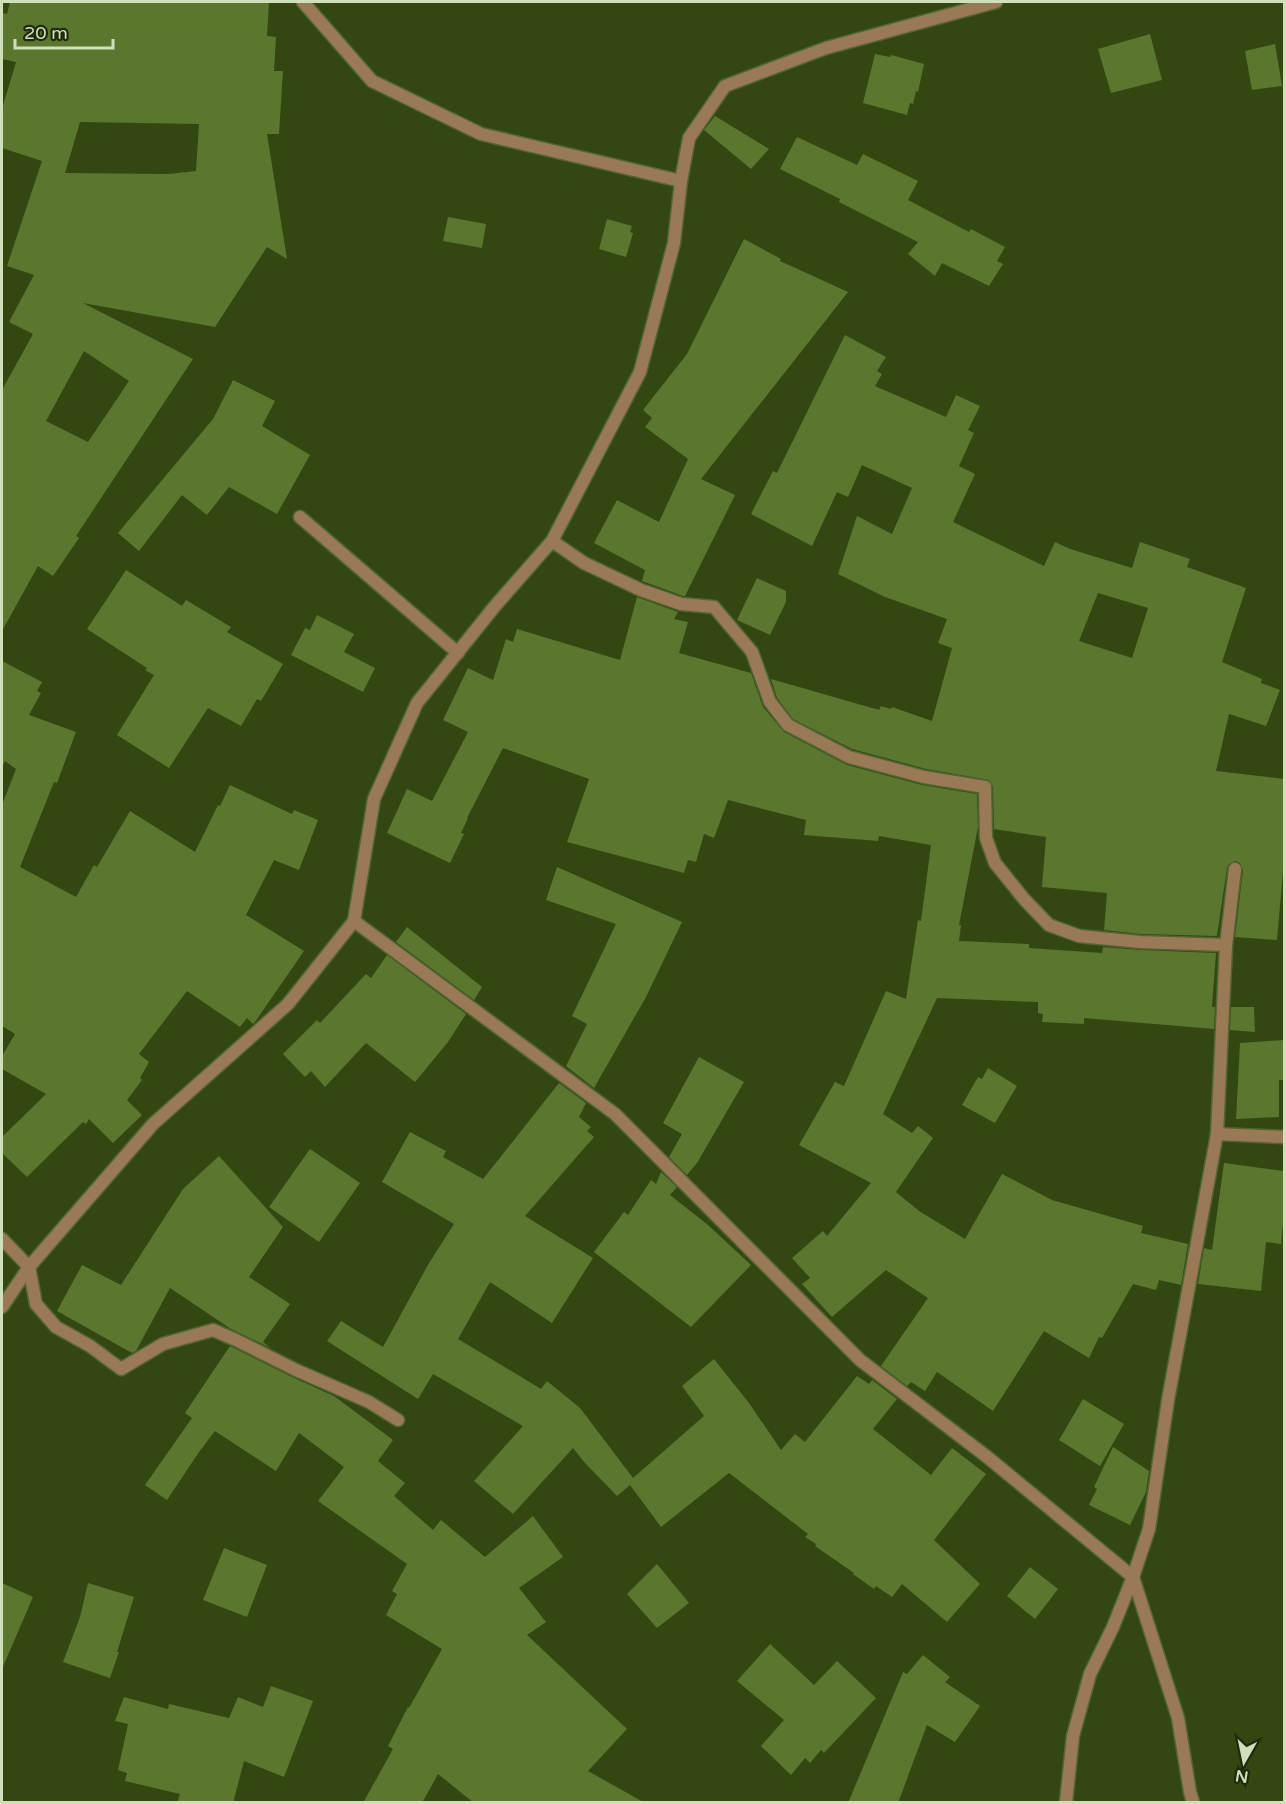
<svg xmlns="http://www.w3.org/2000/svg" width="1286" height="1804" font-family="'Varela Round',sans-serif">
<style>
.building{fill:#5a762f;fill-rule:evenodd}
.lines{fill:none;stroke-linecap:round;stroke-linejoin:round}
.street-casing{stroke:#526633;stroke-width:15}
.street{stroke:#9a7956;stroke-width:12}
</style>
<rect width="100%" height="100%" fill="#334811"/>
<g class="building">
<path d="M10,2H269L267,36L276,37L274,71H283L279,134H267L287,259L267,247L215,327L83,303L193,359L76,536L79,538L53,576L38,566L2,631V390L33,334L9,322L34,275L7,266L42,161L2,148V109L16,62L2,59V13L7,14ZM80,122L199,124L196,171L168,174L65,173ZM84,351L129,381L88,442L46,421Z"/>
<polygon points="1150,34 1162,80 1111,93 1098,49"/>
<polygon points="1275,44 1282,86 1252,90 1245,51"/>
<polygon points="875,54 890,57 891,55 924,64 918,92 916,91 913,104 910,103 907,115 863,103"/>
<polygon points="715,116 769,149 751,169 704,130"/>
<polygon points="797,137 857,165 863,154 918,181 908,200 969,232 971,229 1005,247 997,261 1003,264 989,286 942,263 935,276 908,254 918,242 839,202 840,199 780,169"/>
<polygon points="448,217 486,224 482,248 443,241"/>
<polygon points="607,219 632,226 630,232 633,233 626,257 599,249"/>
<polygon points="744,239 781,259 780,261 848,292 701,479 735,495 685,596 683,596 642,581 645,570 594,543 617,500 659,522 688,459 645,427 652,418 643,410 687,354"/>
<path d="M845,335L886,357L877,371L882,374L875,386L946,417L956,395L980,406L968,430L974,433L959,466L975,474L953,522L1044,566L1055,542L1070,549L1132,568L1140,542L1190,559L1187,567L1246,588L1222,662L1262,679L1261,683L1280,690L1266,726L1229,714L1216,771L1284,779V859L1277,940L1235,937L1243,870L1240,863L1235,861L1229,864L1227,868L1217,936L1141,934L1104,930L1107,893L1042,887L1046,837L994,829L993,787L989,780L926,769L852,749L793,719L777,698L771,679L879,710L881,706L891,709L892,707L932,721L952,648L938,643L947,619L885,597L838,574L857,516L892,534L912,488L862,465L848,497L837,492L812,546L751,514L773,471L777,473ZM1098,593L1148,608L1132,658L1079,641Z"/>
<polygon points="233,380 275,401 262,426 310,455 277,514 229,487 207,515 182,495 139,551 118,533 213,419"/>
<polygon points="126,570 182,606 186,600 231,627 227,632 283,664 261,701 257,699 241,726 208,708 169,768 117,735 154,675 145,670 147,668 87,629"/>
<polygon points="757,578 786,591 786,602 770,635 737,620"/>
<polygon points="637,597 678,612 674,619 688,622 679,653 751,673 763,707 784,732 847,765 922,785 977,794 978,827 959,925 961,925 959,941 1029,944 1029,948 1102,953 1103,947 1140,950 1216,953 1212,1007 1215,1007 1214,1029 1084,1018 1084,1024 1042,1022 1043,1014 1038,1013 1038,1002 937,998 883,1114 912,1133 918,1126 933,1138 896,1192 919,1211 965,1239 1002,1174 1052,1200 1143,1226 1141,1233 1188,1244 1181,1285 1159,1280 1156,1290 1133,1284 1102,1338 1099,1337 1089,1358 1044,1331 993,1411 937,1372 925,1391 911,1382 907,1386 881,1366 928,1298 886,1270 832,1317 802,1284 810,1278 792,1258 823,1231 827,1236 871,1183 799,1145 835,1082 844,1086 886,991 906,999 918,920 921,921 931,845 879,836 878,841 804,835 806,820 728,800 714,838 704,834 696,862 688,860 684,873 567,842 589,779 503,748 467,818 468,818 461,833 464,834 450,863 387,833 407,789 432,801 468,732 443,720 468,668 493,680 506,639 513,642 517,629 620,660"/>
<polygon points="317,615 354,634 344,652 375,668 363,692 291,655 305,628 310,630"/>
<polygon points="2,661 42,682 37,691 41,693 29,715 76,732 57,783 54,782 20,867 76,897 94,865 97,867 130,811 195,852 218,805 220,806 230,785 292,814 294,810 318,820 299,870 274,860 246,915 304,951 255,1022 253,1024 247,1018 240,1027 187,991 139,1054 149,1062 140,1078 142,1080 127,1100 142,1115 113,1143 89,1119 86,1124 83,1122 27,1177 2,1153 2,1137 46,1094 2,1069 2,1056 15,1034 2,1026 2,805 16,769 5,761 2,767"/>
<polygon points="557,867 682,922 646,997 594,1088 566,1066 587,1024 572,1016 616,924 546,900"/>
<polygon points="407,927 482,987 474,1000 396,942"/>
<polygon points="387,955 466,1014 448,1042 415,1082 366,1043 325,1087 311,1071 305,1077 283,1054 317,1020 320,1023 366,974 371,978"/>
<polygon points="1231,1007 1254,1007 1255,1032 1230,1030"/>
<polygon points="1284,1040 1284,1080 1279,1080 1279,1117 1236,1119 1240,1043"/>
<polygon points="699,1057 744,1082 697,1163 687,1175 669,1157 682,1134 663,1123"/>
<polygon points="988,1068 1017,1086 995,1123 962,1105 978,1077 982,1079"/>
<polygon points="559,1083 586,1103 579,1117 591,1127 587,1131 594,1137 525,1216 593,1258 552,1323 490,1282 458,1339 541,1389 547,1381 580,1408 633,1478 704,1416 682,1386 714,1359 749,1403 781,1450 795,1434 805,1442 857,1376 869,1384 872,1380 897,1399 873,1429 931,1475 952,1448 986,1474 934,1540 980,1584 947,1622 902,1584 892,1597 876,1586 874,1589 853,1574 854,1573 815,1546 816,1544 805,1537 808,1534 729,1473 661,1527 630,1485 617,1496 585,1463 573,1448 513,1514 474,1481 523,1426 433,1374 418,1399 327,1341 341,1321 383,1347 429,1263 454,1224 382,1182 410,1132 446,1151 443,1157 483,1179"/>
<polygon points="310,1149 360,1183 319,1242 269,1207"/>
<polygon points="219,1156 283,1227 249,1277 290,1304 263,1342 271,1348 231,1329 170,1288 136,1351 132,1353 57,1311 82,1265 121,1285 183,1189"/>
<polygon points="1224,1163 1284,1171 1284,1213 1281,1244 1266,1242 1261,1291 1198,1284 1204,1248 1212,1250"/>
<polygon points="661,1172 677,1187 670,1195 708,1225 751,1265 691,1327 594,1252 624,1212 628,1215 651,1180 656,1184"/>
<polygon points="230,1346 292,1377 334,1396 393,1440 378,1461 405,1483 394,1496 433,1530 441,1520 485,1557 533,1516 563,1557 519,1588 546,1622 527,1635 627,1729 588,1771 645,1803 474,1803 438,1774 422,1803 363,1803 393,1749 388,1746 408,1707 409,1708 442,1649 386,1615 397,1594 392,1591 407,1564 318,1501 344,1467 299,1433 276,1471 215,1431 199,1452 167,1500 145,1485 192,1418 185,1413"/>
<polygon points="1083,1399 1124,1424 1100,1466 1059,1440"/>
<polygon points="1113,1447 1149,1471 1146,1492 1130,1525 1089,1505 1097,1489 1094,1487"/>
<polygon points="224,1548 267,1565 247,1617 203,1600"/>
<polygon points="657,1564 689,1603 657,1628 627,1594"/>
<polygon points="1030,1567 1058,1589 1035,1619 1007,1596"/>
<polygon points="2,1583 33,1597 2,1669"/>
<polygon points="88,1583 134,1597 117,1652 119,1652 110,1678 63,1662 80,1617"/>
<polygon points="770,1644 814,1685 837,1661 876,1698 824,1753 821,1750 810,1763 805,1758 791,1775 761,1746 784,1720 737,1681"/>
<polygon points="923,1655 950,1677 945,1682 980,1706 955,1742 927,1725 898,1803 848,1803 903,1672 907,1674"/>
<polygon points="271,1686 313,1701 284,1777 244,1761 233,1803 177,1803 180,1794 125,1781 127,1773 118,1770 128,1724 115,1721 124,1697 168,1709 169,1704 229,1718 238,1697 263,1707"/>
</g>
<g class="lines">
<g class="street-casing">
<g id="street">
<polyline points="303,2 372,81 481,134 681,181"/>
<polyline points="300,517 458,653"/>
<polyline points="552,541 584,563 641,590 681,604 714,607 752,652 770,702 788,725 849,757 924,777 985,787 986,838 995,863 1024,899 1049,925 1079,936 1140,942 1226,945"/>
<polyline points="354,921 615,1114 860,1360 986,1456 1133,1577 1178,1718 1190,1792 1193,1802"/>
<polyline points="1217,1134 1284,1137"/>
<polyline points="2,1239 29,1267 36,1304 56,1327 90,1346 121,1369 163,1344 213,1330 236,1340 296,1370 369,1402 398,1420"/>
<polyline points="2,1307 29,1267 153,1124 288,1004 354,921 374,799 417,703 495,606 552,541 640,372 674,243 681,181 689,138 725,86 826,48 996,2"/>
<polyline points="1066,1802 1073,1736 1090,1674 1113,1627 1133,1577 1149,1529 1168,1400 1217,1134 1226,945 1235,869"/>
</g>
</g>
<use href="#street" class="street"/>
</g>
<rect width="1286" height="1804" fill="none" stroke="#cedfba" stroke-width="6"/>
<g transform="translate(1244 1762) rotate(189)" stroke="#1f2b0d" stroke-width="4.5" paint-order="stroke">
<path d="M0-4.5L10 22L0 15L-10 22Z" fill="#cedfba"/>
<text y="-9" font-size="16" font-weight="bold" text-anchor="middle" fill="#cedfba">N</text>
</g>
<path d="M15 39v9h98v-9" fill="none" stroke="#cedfba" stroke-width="3"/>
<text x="24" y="39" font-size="18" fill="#cedfba" stroke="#1f2b0d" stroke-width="4.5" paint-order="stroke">20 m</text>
</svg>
